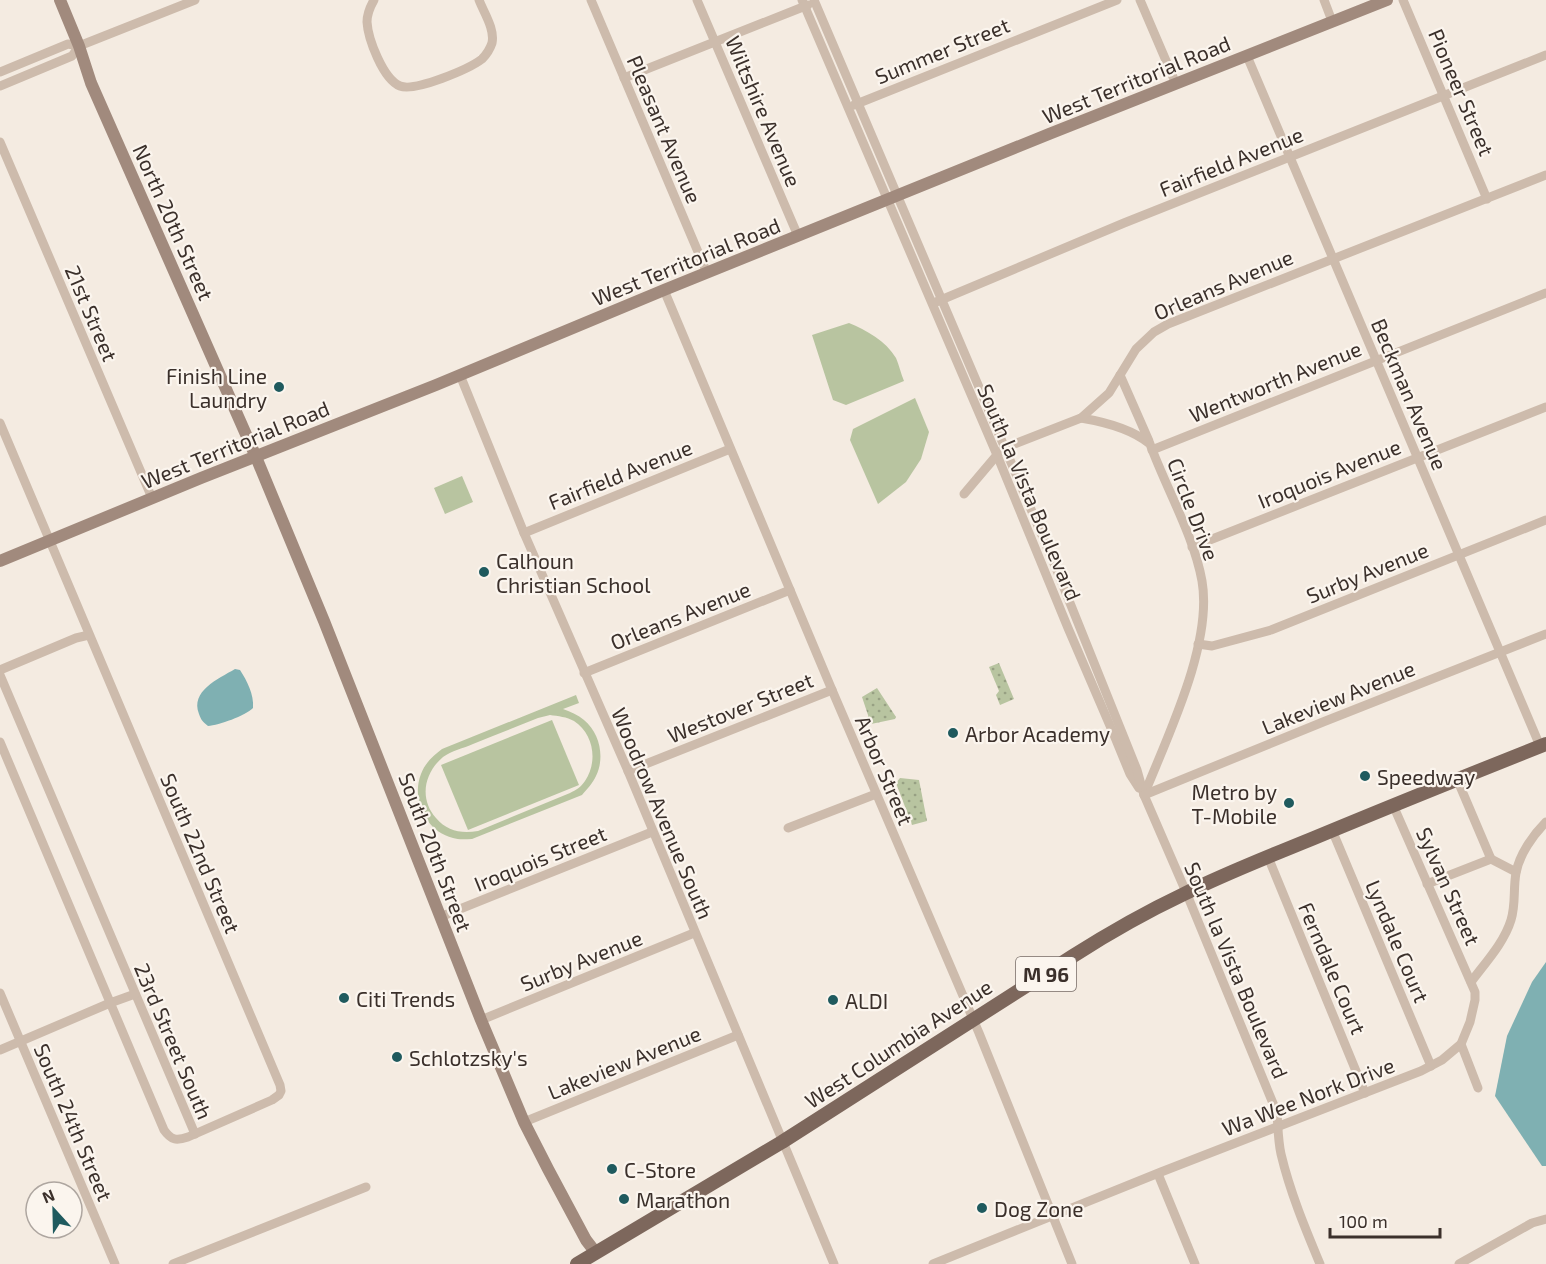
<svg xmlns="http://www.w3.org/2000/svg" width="1546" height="1264" font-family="'Exo 2',sans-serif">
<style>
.grass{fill:#b8c4a0;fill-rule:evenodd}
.park{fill:url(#park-dots)}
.water{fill:#7fb0b2}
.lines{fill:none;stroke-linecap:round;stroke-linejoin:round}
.street{stroke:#cdbbac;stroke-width:9}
.secondary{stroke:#a18a7d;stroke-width:12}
.primary{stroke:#7d675c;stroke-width:14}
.poi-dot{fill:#1f5a5e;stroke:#fbf5ee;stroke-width:2}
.labels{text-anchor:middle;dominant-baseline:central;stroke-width:4.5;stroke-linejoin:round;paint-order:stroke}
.shield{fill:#fbf5ee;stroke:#756b66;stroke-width:1.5}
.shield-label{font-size:20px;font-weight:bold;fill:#3b302b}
.street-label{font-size:21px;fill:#3b302b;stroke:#fbf5ee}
.poi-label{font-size:21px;fill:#3b302b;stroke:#fbf5ee;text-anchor:start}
</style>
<defs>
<pattern id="park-dots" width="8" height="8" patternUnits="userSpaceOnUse" patternTransform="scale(1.5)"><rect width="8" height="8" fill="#b8c4a0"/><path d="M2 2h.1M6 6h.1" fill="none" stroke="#97a083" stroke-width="1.8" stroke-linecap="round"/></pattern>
</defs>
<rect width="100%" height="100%" fill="#f4ebe1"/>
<g class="grass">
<path d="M849,323C866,330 886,341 896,358C899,365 901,374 904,381L846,405L833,400L812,335Z"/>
<polygon points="915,398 929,432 921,459 906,482 878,504 850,440 853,429"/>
<polygon points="462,476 473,502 445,514 434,488"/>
<path d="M576,695L579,703L563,709C571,712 578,715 584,720C600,733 605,758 596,776C593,783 587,789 582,795L472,839C466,839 459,840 453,838C426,832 411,799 421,774C425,763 433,756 442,749ZM550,715C558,716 567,717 574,721C594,734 598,762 585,781C581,787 576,790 570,793L478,831C461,834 447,831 436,818C419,799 424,773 443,757C451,751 464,748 473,744C495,735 516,727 538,718Z"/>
<polygon points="552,720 579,785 468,830 441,765"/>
</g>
<g class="park">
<polygon points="999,663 1014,699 1000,705 996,695 999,691 989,667"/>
<polygon points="877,688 896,717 895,719 871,724 862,697"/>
<polygon points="900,778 919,780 927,821 912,825 896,783"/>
</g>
<g class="water">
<path d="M235,669L240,670C247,681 254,694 253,708C245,716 219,725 208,726C203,722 201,720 199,714C190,691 218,679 235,669Z"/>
<polygon points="1546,962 1546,1166 1542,1166 1495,1096 1507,1036 1532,982"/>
</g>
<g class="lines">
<g class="street">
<path d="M374,0C370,7 367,13 367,22C368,39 383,79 400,86C415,92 469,69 482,59C486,55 490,49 492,43C495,29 484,13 479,0"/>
<polyline points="591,0 707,273"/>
<polyline points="697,0 798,236"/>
<polyline points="802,0 997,455 1068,628 1114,735 1130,774 1139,788"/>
<path d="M814,0L1056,568L1137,770L1144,795L1186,892L1277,1113C1278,1126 1278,1141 1281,1154C1290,1192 1305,1228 1320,1264"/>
<polyline points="1140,0 1176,84"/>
<polyline points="1324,0 1332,21"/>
<polyline points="1403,0 1487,199"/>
<polyline points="1247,56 1540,746"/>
<polyline points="0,72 68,44 79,46 195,0"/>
<polyline points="624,78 808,5"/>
<polyline points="0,86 72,56 79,46"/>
<polyline points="854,105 1117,0"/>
<polyline points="0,142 152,498"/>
<polyline points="664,290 832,690 979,1033 1072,1264"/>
<polyline points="936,302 1124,223 1546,55"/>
<polyline points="460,375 524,533 628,771 834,1264"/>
<polyline points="1120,375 1149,441"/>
<path d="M1081,418C1105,422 1132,429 1150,444C1166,488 1194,536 1202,581C1213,644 1167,737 1144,795"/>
<path d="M0,423L280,1085L281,1091L279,1095L272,1100L188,1137C176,1141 171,1140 164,1130L0,742"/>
<polyline points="1152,450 1546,293"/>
<polyline points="964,494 997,455 1004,448 1081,418 1109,393 1136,349 1154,332 1168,324 1546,175"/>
<polyline points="524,533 730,449"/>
<polyline points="1192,547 1546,407"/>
<polyline points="1198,644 1212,646 1271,630 1546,520"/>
<polyline points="0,670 76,638 89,635"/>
<polyline points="584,673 790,590"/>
<polyline points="0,675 195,1134"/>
<polyline points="628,771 832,690"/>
<polyline points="1457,779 1491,859"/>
<polyline points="1144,795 1323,722 1546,634"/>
<polyline points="788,828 876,794"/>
<polyline points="1332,830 1431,1066"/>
<polyline points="1268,857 1365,1093"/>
<polyline points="1427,884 1491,859 1516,872"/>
<polyline points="440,917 652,832"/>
<path d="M1471,982C1485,963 1504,943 1511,920C1516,904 1513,889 1516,873C1519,855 1533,835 1546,822"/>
<polyline points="0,993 115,1264"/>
<polyline points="481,1020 694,933"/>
<polyline points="1461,1044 1478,1088"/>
<polyline points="0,1050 110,1003 135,994"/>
<polyline points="524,1122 738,1035"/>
<polyline points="1158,1174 1195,1264"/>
<polyline points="173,1264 366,1187"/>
<polyline points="933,1264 1161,1172 1421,1071 1442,1060 1461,1044 1470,1022 1475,1000 1475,992 1393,805"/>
<polyline points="1459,1264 1532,1223 1546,1219"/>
</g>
<g class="secondary">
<polyline points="60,0 79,46 91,83 256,457 324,621 481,1020 524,1122 548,1169 586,1240 596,1253"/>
<polyline points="0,561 201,478 436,385 664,290 1049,134 1387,0"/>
</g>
<path class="primary" d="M577,1264L782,1142L1073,956C1109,933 1146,912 1184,894C1226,873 1270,856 1314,838C1391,806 1468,775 1546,744"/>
</g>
<g class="poi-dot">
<circle cx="279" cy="387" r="6"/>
<circle cx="484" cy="572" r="6"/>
<circle cx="953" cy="733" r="6"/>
<circle cx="1365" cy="776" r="6"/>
<circle cx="1289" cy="803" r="6"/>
<circle cx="344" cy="998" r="6"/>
<circle cx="833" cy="1000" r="6"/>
<circle cx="397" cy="1057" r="6"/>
<circle cx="612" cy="1169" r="6"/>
<circle cx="624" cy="1199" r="6"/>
<circle cx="982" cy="1208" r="6"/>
</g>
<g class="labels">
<rect class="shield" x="1016" y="957" width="60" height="34" rx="4.5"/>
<g class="shield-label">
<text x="1046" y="974">M 96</text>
</g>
<g class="street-label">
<text transform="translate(942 50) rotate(-22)">Summer Street</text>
<text transform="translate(1136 79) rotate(-22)">West Territorial Road</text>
<text transform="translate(1462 92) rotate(67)">Pioneer Street</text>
<text transform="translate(764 111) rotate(67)">Wiltshire Avenue</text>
<text transform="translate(665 129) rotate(67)">Pleasant Avenue</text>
<text transform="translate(1231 161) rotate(-22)">Fairfield Avenue</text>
<text transform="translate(174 222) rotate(66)">North 20th Street</text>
<text transform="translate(686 261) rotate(-22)">West Territorial Road</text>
<text transform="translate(1223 284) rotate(-23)">Orleans Avenue</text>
<text transform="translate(92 313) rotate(67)">21st Street</text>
<text transform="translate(1275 381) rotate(-22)">Wentworth Avenue</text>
<text transform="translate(1410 394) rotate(67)">Beckman Avenue</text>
<text transform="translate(235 444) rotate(-22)">West Territorial Road</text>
<text transform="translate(1329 473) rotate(-22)">Iroquois Avenue</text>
<text transform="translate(620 474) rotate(-22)">Fairfield Avenue</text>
<text transform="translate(1030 492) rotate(67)">South la Vista Boulevard</text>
<text transform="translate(1194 509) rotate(69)">Circle Drive</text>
<text transform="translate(1367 572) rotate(-22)">Surby Avenue</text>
<text transform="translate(680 615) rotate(-22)">Orleans Avenue</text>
<text transform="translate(1338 697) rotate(-22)">Lakeview Avenue</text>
<text transform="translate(740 707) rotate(-22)">Westover Street</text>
<text transform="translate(885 770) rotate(67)">Arbor Street</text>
<text transform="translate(663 813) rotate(67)">Woodrow Avenue South</text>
<text transform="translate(436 852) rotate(69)">South 20th Street</text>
<text transform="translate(201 853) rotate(67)">South 22nd Street</text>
<text transform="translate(540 858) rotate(-22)">Iroquois Street</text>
<text transform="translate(1449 886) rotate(66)">Sylvan Street</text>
<text transform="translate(1398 941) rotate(67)">Lyndale Court</text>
<text transform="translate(581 960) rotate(-22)">Surby Avenue</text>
<text transform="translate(1333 968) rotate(67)">Ferndale Court</text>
<text transform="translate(1237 970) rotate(67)">South la Vista Boulevard</text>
<text transform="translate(174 1041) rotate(67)">23rd Street South</text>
<text transform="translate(898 1043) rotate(-33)">West Columbia Avenue</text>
<text transform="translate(624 1062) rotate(-22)">Lakeview Avenue</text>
<text transform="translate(1308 1096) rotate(-21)">Wa Wee Nork Drive</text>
<text transform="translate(74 1122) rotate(67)">South 24th Street</text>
</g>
<g class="poi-label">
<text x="267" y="375" text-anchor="end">Finish Line<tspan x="267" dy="24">Laundry</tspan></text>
<text x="496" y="560">Calhoun<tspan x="496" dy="24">Christian School</tspan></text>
<text x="965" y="733">Arbor Academy</text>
<text x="1377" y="776">Speedway</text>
<text x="1277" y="791" text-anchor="end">Metro by<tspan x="1277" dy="24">T-Mobile</tspan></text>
<text x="356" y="998">Citi Trends</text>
<text x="845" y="1000">ALDI</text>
<text x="409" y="1057">Schlotzsky's</text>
<text x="624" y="1169">C-Store</text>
<text x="636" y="1199">Marathon</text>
<text x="994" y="1208">Dog Zone</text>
</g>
</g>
<g transform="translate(54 1210) rotate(338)"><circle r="28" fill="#fbf5ee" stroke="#aea6a0" stroke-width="1.5"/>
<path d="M0-4.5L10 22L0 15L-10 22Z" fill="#1f5a5e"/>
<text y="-9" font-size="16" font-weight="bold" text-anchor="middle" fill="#3b302b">N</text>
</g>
<path d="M1330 1228v9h110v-9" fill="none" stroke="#3b302b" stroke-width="3"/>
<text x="1339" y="1228" font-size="18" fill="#3b302b" stroke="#fbf5ee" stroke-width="4.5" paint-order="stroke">100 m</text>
</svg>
